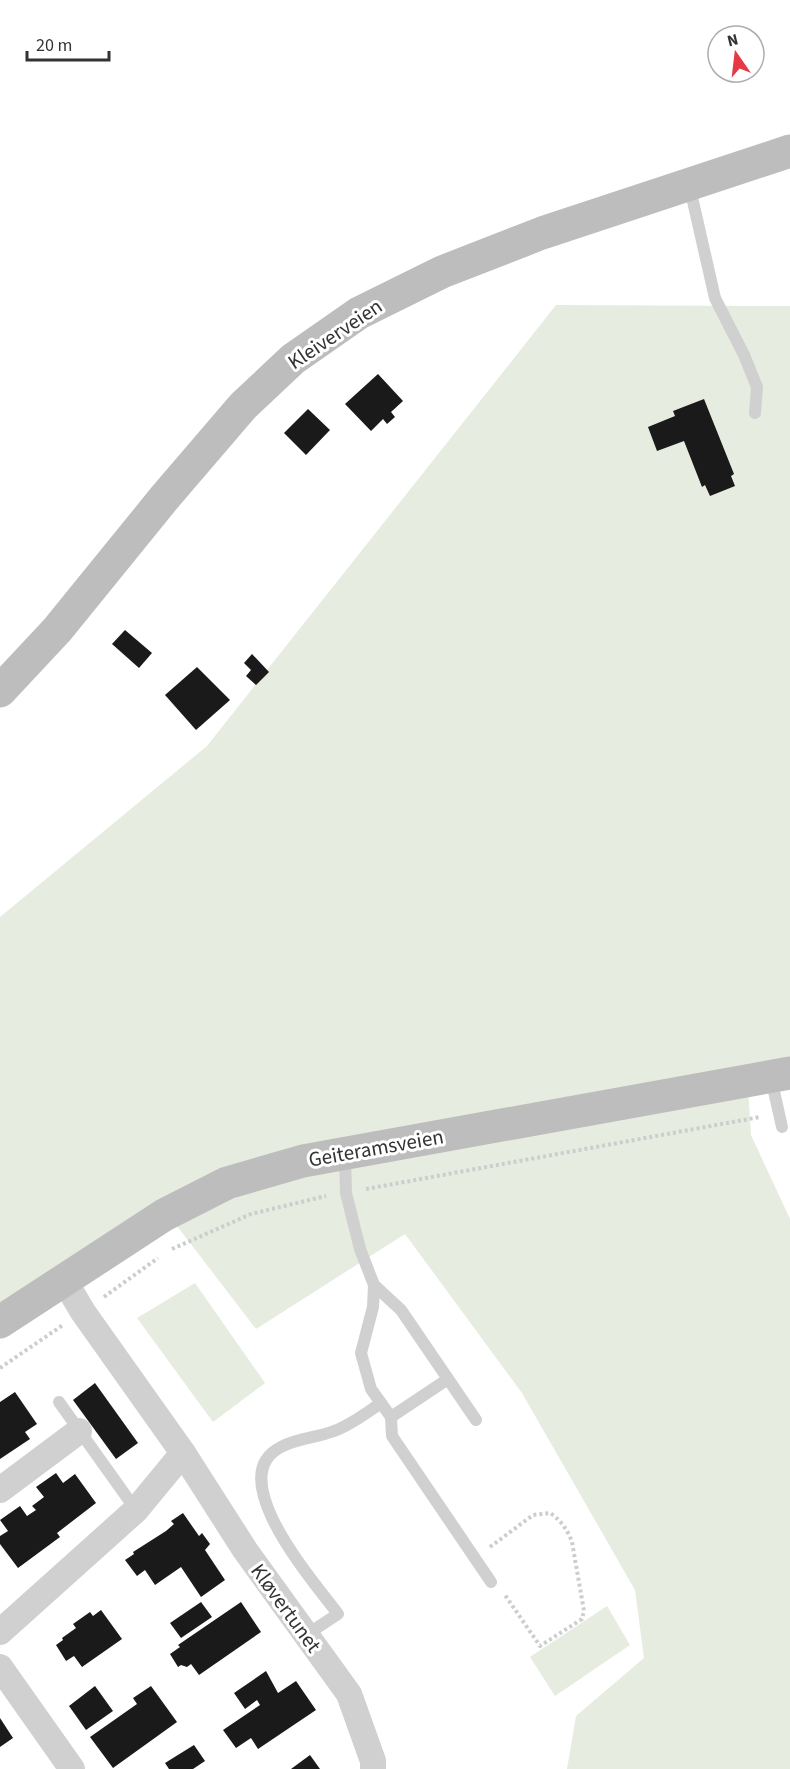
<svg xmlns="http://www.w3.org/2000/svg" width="790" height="1769" font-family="'Source Sans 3',sans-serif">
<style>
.green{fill:#e6ecdf}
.building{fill:#1a1a1a}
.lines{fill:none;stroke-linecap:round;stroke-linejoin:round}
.path{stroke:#cdcdcd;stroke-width:4;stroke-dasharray:3 3;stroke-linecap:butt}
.lane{stroke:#d0d0d0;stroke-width:12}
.street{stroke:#d0d0d0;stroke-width:26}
.secondary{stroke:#bdbdbd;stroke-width:33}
.labels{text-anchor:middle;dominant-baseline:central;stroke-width:6;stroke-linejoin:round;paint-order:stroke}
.street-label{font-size:21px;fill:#333;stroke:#fff}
</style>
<rect width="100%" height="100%" fill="#fff"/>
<g class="green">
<polygon points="556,305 790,306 790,1060 747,1072 751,1135 790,1219 790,1769 567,1769 576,1716 644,1658 635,1590 522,1393 405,1234 256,1329 164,1209 0,1311 0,917 207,746"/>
<polygon points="195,1283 265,1383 213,1422 137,1318"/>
<polygon points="607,1606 630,1645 555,1696 530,1657"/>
</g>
<g class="building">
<polygon points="378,374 403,401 391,412 395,417 387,424 383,419 371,431 345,404"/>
<polygon points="704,399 734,474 731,476 735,486 710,496 705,485 702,487 684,441 657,451 648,427 675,416 673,411"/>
<polygon points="308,409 330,430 306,455 284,433"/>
<polygon points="125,630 152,653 139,668 112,644"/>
<polygon points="252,654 269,672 256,685 246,676 251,670 244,663"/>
<polygon points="197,667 230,700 196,730 165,695"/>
<polygon points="95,1383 138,1443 116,1459 73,1400"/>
<polygon points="15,1392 37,1424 25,1432 30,1439 0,1459 0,1402"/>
<polygon points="56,1473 63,1483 75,1474 96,1503 57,1533 60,1537 18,1568 0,1544 0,1536 8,1531 0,1520 20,1506 27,1516 36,1510 32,1506 44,1497 36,1487"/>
<polygon points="183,1513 199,1536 202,1533 210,1544 205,1550 225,1580 201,1597 181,1567 155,1585 145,1570 137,1576 125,1560 134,1554 133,1552 166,1531 174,1524 171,1521"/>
<polygon points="201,1602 212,1617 181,1638 170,1623"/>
<polygon points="241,1602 261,1632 199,1675 191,1664 187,1667 181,1665 178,1667 170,1654 180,1647 178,1645"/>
<polygon points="101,1610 122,1639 82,1667 74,1656 66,1661 56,1645 63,1640 62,1638 76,1628 73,1624 90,1612 93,1616"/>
<polygon points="266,1671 278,1693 296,1681 316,1710 258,1749 251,1738 236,1748 223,1730 260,1705 257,1700 245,1709 234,1693"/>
<polygon points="95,1686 113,1711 86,1730 69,1706"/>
<polygon points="151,1686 177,1722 113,1768 90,1737 137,1704 133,1698"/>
<polygon points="0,1718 13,1738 0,1747"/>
<polygon points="194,1745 205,1761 193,1769 169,1769 165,1763"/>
<polygon points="310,1755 320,1769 291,1769"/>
</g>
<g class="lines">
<g class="path">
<polyline points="366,1189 760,1117"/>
<polyline points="172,1249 251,1214 326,1196"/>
<polyline points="104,1297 158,1258"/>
<polyline points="0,1368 63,1325"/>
<path d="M490,1547L533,1515L550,1513C561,1520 568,1531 572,1542L584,1611L582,1619L540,1646L505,1595"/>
</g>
<g class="lane">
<polyline points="689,184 715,298 744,355 757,387 755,413"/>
<polyline points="771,1078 782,1127"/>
<polyline points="345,1154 346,1193 360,1249 374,1285 401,1310 476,1420"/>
<polyline points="374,1285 373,1307 361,1353 371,1389 391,1417 448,1379"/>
<polyline points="59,1402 136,1510"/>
<polyline points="391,1417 392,1436 491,1582"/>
<path d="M306,1635L338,1614C315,1583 221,1477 281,1447C298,1438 316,1438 334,1431C351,1425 366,1413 381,1403"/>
</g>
<g class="street">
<polyline points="64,1280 83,1312 183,1453 245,1550 349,1694 373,1761 373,1769"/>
<polyline points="0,1490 79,1431"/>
<polyline points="0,1632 136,1510 183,1453"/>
<polyline points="0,1667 72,1769"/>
</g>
<g class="secondary">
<polyline points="0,691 57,630 165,497 243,406 293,359 359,313 442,272 542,233 790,151"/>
<polyline points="0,1322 164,1215 227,1183 303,1161 790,1073"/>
</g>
</g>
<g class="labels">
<g class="street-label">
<text transform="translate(335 334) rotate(-34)">Kleiverveien</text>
<text transform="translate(376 1148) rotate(-10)">Geiteramsveien</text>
<text transform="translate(286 1608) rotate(54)">Kløvertunet</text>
</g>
</g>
<g transform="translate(736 54) rotate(346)"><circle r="28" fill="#ffffff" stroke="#adadad" stroke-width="1.5"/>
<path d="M0-4.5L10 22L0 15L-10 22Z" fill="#e63946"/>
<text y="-9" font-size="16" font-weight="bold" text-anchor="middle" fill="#333333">N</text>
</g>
<path d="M27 51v9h82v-9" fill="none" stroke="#333333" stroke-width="3"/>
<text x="36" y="51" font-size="18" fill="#333333" stroke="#ffffff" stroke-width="4.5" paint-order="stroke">20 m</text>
</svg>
